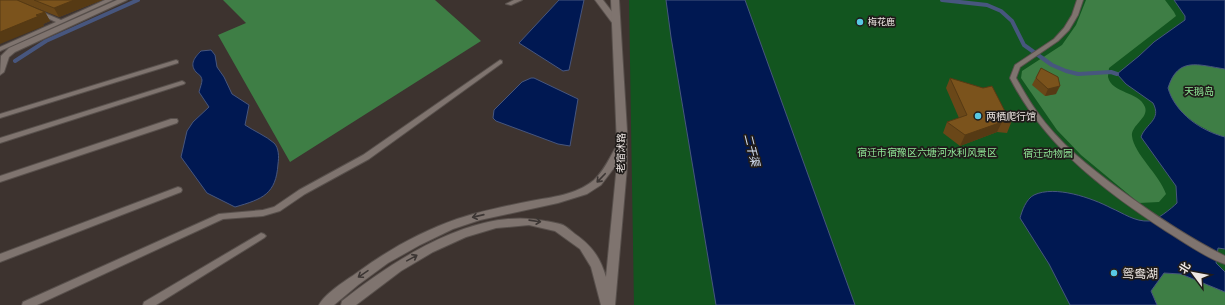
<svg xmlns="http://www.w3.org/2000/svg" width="1225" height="305" font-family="Poppins,'Noto Sans SC',sans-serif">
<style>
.green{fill:#12551f}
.forest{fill:#3e7e45}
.water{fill:#001852;stroke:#47567e}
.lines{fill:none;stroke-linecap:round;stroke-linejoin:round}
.stream{stroke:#47567e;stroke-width:4}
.service-casing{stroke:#58504c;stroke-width:2}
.minor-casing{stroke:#58504c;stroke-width:2}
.secondary-casing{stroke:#58504c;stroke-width:2}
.service{fill:#7f746f;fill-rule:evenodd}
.minor{fill:#7f746f;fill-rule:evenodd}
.secondary{fill:#7f746f;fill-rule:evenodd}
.wall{fill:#6a4718}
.shaded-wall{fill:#563a14}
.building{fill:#7b531c;stroke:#563a14}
.oneway{stroke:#3c3634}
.poi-dot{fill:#58c9e4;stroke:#201c1a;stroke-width:1.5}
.labels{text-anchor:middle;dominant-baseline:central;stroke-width:3.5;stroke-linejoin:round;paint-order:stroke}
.far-poi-label{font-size:9px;fill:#ede6e3;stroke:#201c1a;text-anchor:start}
.park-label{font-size:10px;fill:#8fe796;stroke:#201c1a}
.poi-label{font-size:10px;fill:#ede6e3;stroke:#201c1a;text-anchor:start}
.street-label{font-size:10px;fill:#ede6e3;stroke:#201c1a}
.water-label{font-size:11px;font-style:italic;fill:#d6e1f3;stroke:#201c1a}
.near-poi-label{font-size:12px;fill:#ede6e3;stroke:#201c1a;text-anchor:start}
</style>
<rect width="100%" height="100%" fill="#3d332f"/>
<polygon class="green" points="629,0 1225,0 1225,305 634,305"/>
<g class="forest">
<polygon points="223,0 435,0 481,41 290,162 218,35 246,23"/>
<path d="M1086,0H1165L1174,12L1176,16L1171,20L1109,68C1109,70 1108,74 1108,77C1112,94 1139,91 1145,107C1149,118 1131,125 1132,136C1134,154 1159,174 1166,194L1159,202L1139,203L1081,155L1057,130L1021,78L1022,71L1062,45L1076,25Z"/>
<path d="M1186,65H1202L1225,69V137C1205,132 1154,102 1172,77C1176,71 1179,68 1186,65Z"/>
<polygon points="1163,273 1181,274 1225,292 1225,305 1157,305 1151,291"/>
</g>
<g class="water">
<polygon points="559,0 584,0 569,70 563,71 519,43"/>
<polygon points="666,0 745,0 855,305 716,305 671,37"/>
<path d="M1174,0H1225V69C1198,65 1178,56 1168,88C1175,113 1201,131 1225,137V249L1218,248L1216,263L1225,272V292L1181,274L1164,273L1151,291L1157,305H1070L1049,264L1020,218C1022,211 1026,199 1034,195C1055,185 1092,198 1111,208C1123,213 1135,222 1149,221C1156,221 1172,208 1177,203L1176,186L1141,137C1146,123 1162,120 1153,103L1126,84L1117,74L1139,56L1154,42L1185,20V16Z"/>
<path d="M211,50L215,55L217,67L224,77L232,94L249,105L245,125C254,131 266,136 274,143C279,148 279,157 278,164C276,194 263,199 235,207L207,193L181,157L187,131L193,122L209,107L199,92C200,88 202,83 202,80C201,75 199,75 196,72C189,64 195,57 201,51Z"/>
<polygon points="531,78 534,78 578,99 570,146 558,144 496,121 493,118 494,110 522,82"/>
</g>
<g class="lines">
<g class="stream">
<polyline points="942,0 987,5 1001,11 1012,21 1024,45 1052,65 1066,71 1078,74 1111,72 1117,74"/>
<polyline points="15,61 46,41 138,0"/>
</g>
<g class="service-casing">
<g id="service">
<polygon points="105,0 113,0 0,51 0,47 56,22 36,13 36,11 40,11 61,20"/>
<polygon points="514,0 522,0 511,5 506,4"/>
<path d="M1077,0H1083L1078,15L1069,30L1058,41L1020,67L1016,78C1023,90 1029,101 1037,112C1059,143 1089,167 1119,189C1153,214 1187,237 1225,256V264C1206,258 1184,242 1166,231C1103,190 1045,146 1010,78L1015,65L1054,39L1064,28L1072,15Z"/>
<polygon points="176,60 178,61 178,63 0,118 0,114"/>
<polygon points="500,60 502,61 502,63 369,159 305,194 280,211 263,216 223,219 37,305 22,305 23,302 219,214 263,210 274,207 299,190 363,155"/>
<polygon points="182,81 184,82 185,83 184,84 0,143 0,138"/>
<polygon points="171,119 177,119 178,121 177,123 0,182 0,176"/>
<polygon points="178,187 181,188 182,190 181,192 0,262 0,254"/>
<polygon points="261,233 264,234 266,236 264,238 156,305 143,305 144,302"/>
</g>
</g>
<g class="minor-casing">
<g id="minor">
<polygon points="117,0 127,0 15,52 9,57 4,72 0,75 1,56 9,48"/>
<polygon points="595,0 603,0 620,22 619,24 613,24"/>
</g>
</g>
<g class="secondary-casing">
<path id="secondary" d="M611,0H619L627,131V167L615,305H601L591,267L580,249L555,231L529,225L496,228L466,237L433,252L401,271L356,305H341L342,301C394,260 476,206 545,221C551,222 558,223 563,225C567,227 571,231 575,234C592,246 600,257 606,277L617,164L601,185L587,194L558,203L480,220L453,229L420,245L388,263L358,285L334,305H319C325,293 347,280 358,272C388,250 422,231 457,219C481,211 506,206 531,201C552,197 576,195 594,180C604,171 610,157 617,145Z"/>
</g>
<use href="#service" class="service"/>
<use href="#minor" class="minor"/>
<use href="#secondary" class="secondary"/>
</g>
<g class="wall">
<polygon points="0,0 102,0 59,17 19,1 45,12 50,21 43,24 44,26"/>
<polygon points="1041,68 1056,94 1045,96 1032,85"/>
<polygon points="950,78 1011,123 1007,133 997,132 960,146 943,133 947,122 959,118 946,88"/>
</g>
<g class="shaded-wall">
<polygon points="74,0 102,0 59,17 54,8"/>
<polygon points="45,12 50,21 43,24 44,26 0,44 0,32"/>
<polygon points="1060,86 1056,94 1045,96 1048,89"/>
<polygon points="1002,122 997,132 960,146 965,135"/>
</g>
<g class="building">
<polygon points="0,0 17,0 45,12 36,15 39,16 0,32"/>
<polygon points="34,0 74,0 54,8"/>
<polygon points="1041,68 1058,77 1060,86 1048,89 1036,78"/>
<polygon points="950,78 983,88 992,86 1011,123 1002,122 965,135 947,122 967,115"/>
</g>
<defs><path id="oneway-shaft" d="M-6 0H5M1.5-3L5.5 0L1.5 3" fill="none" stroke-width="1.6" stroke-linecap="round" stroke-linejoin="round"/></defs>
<g class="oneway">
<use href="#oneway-shaft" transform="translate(601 178) rotate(134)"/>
<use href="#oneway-shaft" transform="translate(478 216) rotate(167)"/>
<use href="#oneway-shaft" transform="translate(535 221) rotate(8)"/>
<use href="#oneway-shaft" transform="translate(412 258) rotate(-29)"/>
<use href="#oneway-shaft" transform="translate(363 274) rotate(146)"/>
</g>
<g class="poi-dot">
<circle cx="860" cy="22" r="4"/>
<circle cx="978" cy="116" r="4"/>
<circle cx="1114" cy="273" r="4"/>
</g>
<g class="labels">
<g class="far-poi-label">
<text x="868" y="22">梅花鹿</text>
</g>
<g class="park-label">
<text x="1199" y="91">天鹅岛</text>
<text x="927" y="152">宿迁市宿豫区六塘河水利风景区</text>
<text x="1048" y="153">宿迁动物园</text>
</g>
<g class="poi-label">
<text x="986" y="116">两栖爬行馆</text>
</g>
<g class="street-label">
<text transform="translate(621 153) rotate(-89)">老宿沭路</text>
</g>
<g class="water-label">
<text transform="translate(752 150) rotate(76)">二干渠</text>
</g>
<g class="near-poi-label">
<text x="1122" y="273">鸳鸯湖</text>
</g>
</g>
<g transform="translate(1193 273) rotate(302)" stroke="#201c1a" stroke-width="3" paint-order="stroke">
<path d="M0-3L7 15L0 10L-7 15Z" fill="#ede6e3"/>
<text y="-6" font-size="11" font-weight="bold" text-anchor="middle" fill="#ede6e3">北</text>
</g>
</svg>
